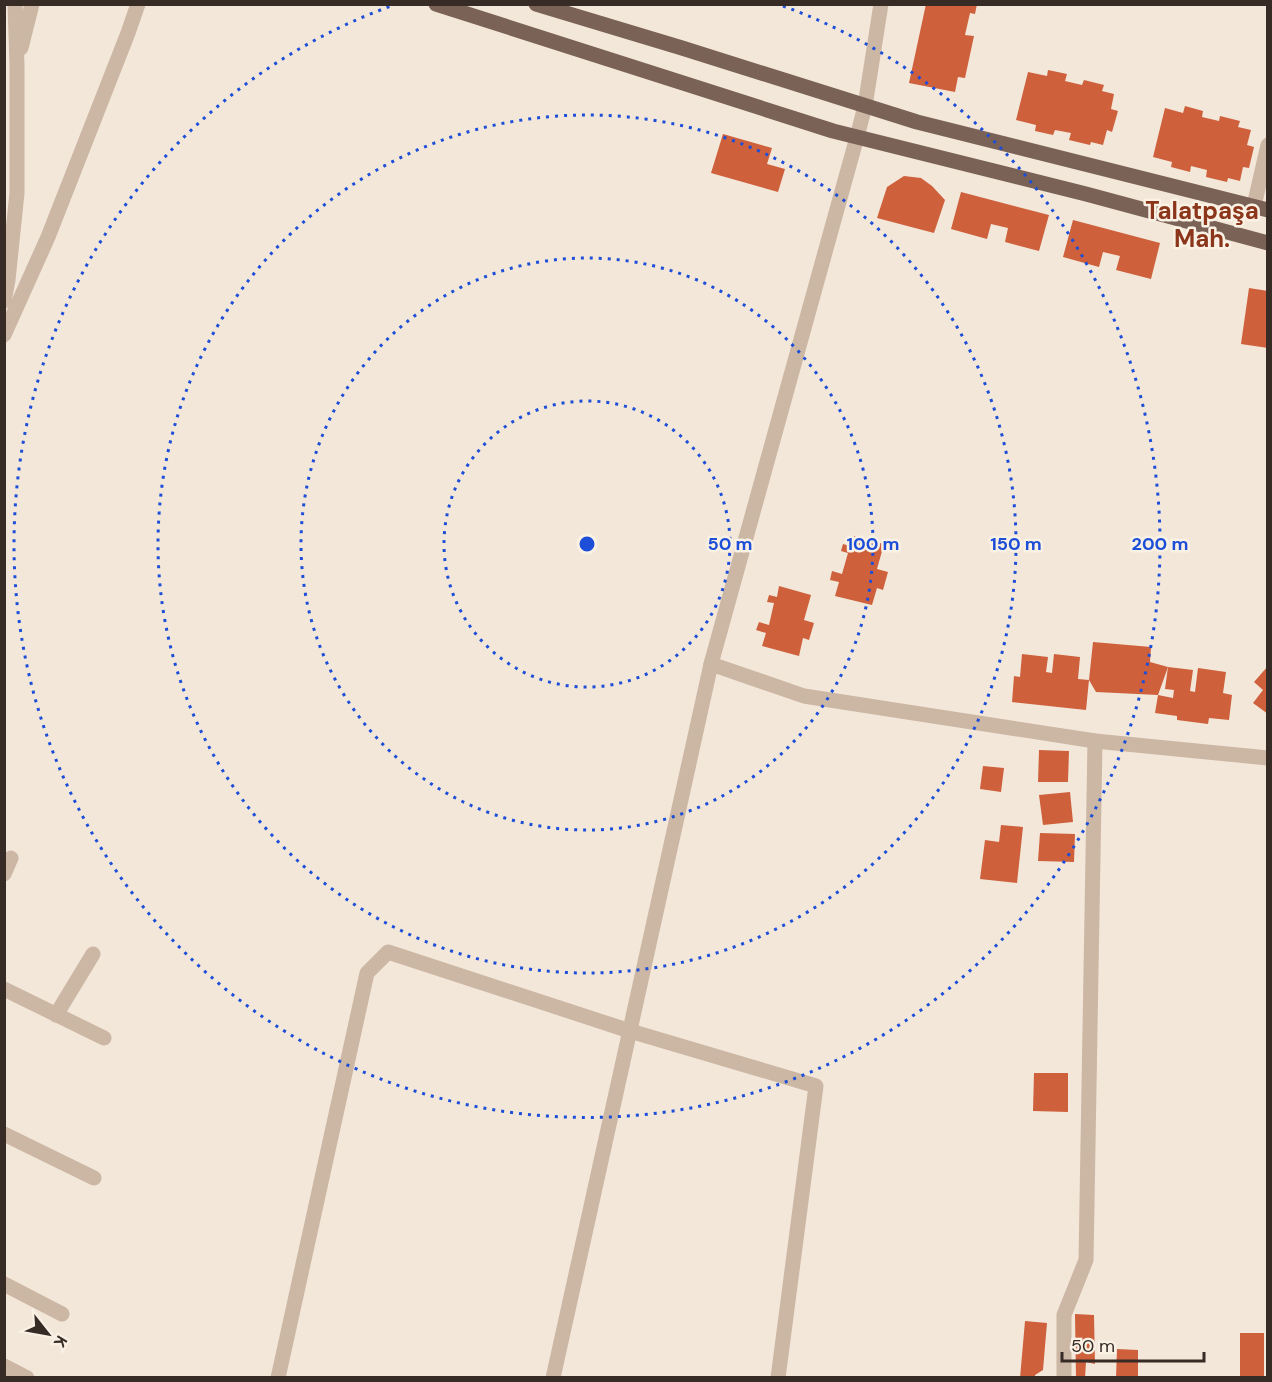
<svg xmlns="http://www.w3.org/2000/svg" width="1272" height="1382" font-family="'DM Sans',sans-serif">
<style>
.building{fill:#ce603c}
.lines{fill:none;stroke-linecap:round;stroke-linejoin:round}
.minor{stroke:#ccb6a4;stroke-width:15}
.major{stroke:#7a6256;stroke-width:15}
.ring{fill:none;stroke:#1d4ed8;stroke-width:3;stroke-dasharray:3 6}
.labels{text-anchor:middle;dominant-baseline:central;stroke-width:5;stroke-linejoin:round;paint-order:stroke}
.district-label{font-size:24px;font-weight:bold;fill:#8b351a;stroke:#faf1e5}
.centre{fill:#1d4ed8;stroke:#faf1e5;stroke-width:3}
.ring-label{font-size:18px;text-anchor:middle;font-weight:bold;fill:#1d4ed8;stroke:#faf1e5;stroke-width:5;stroke-linejoin:round;paint-order:stroke}
</style>
<rect width="100%" height="100%" fill="#f3e7d9"/>
<g class="building">
<polygon points="926,4 977,4 975,14 970,13 965,35 974,36 965,78 958,77 955,92 909,83"/>
<polygon points="1048,70 1067,74 1065,81 1082,85 1084,80 1104,85 1102,91 1114,94 1111,109 1118,111 1112,132 1107,130 1103,145 1091,142 1090,145 1069,140 1071,133 1055,130 1053,135 1035,131 1036,125 1016,120 1028,72 1047,76"/>
<polygon points="1185,106 1203,111 1202,117 1219,121 1220,116 1240,121 1238,127 1251,130 1247,145 1254,147 1249,168 1243,167 1240,181 1228,178 1227,182 1206,177 1207,170 1191,166 1190,172 1171,167 1172,162 1153,157 1165,108 1183,113"/>
<polygon points="723,134 772,148 767,164 785,169 778,192 711,173"/>
<polygon points="904,176 921,178 932,186 945,200 934,233 877,218 887,187"/>
<polygon points="961,192 1049,215 1039,251 1005,242 1008,228 991,224 987,239 951,229"/>
<polygon points="1073,220 1160,243 1151,279 1116,270 1120,256 1103,252 1099,267 1063,257"/>
<polygon points="1249,288 1268,291 1268,348 1241,344"/>
<polygon points="853,536 884,544 877,569 888,572 883,590 877,588 872,605 835,596 839,582 830,580 832,571 842,574 848,553 841,551 843,544 850,546"/>
<polygon points="779,586 811,595 804,620 814,623 809,640 803,638 799,656 762,646 766,633 756,630 759,622 769,625 774,603 767,602 769,595 777,597"/>
<polygon points="1093,642 1151,647 1150,662 1168,667 1158,695 1096,692 1089,680"/>
<polygon points="1022,654 1048,657 1046,672 1052,673 1054,654 1080,657 1078,679 1089,680 1086,710 1012,702 1014,676 1020,677"/>
<polygon points="1268,666 1268,714 1253,703 1263,690 1254,682"/>
<polygon points="1168,667 1193,670 1190,691 1195,692 1198,668 1226,672 1223,693 1232,695 1229,720 1209,718 1208,724 1177,720 1177,716 1155,713 1158,695 1173,698 1174,690 1165,689"/>
<polygon points="1039,750 1069,751 1068,782 1038,782"/>
<polygon points="983,766 1004,768 1001,792 980,789"/>
<polygon points="1070,792 1073,822 1043,825 1039,795"/>
<polygon points="1001,825 1023,827 1017,883 980,879 985,840 999,842"/>
<polygon points="1040,833 1075,834 1074,862 1038,861"/>
<polygon points="1034,1073 1068,1073 1068,1112 1033,1111"/>
<polygon points="1075,1314 1094,1315 1095,1364 1086,1362 1085,1378 1076,1378"/>
<polygon points="1025,1321 1047,1323 1043,1370 1035,1375 1035,1378 1020,1378"/>
<rect x="1240" y="1333" width="24" height="45"/>
<polygon points="1117,1349 1138,1350 1138,1378 1116,1378"/>
</g>
<g class="lines">
<g class="minor">
<polyline points="881,4 865,106 857,137 711,664 804,696 1095,741 1268,758"/>
<polyline points="21,48 32,4"/>
<polyline points="1254,206 1268,145"/>
<polyline points="4,301 8,280 17,193 17,66 15,4"/>
<polyline points="4,335 48,237 128,33 138,4"/>
<polyline points="4,874 11,858"/>
<polyline points="4,989 104,1038"/>
<polyline points="56,1015 93,954"/>
<polyline points="4,1134 94,1178"/>
<polyline points="4,1284 62,1314"/>
<polyline points="4,1366 27,1378"/>
<polyline points="278,1378 367,973 388,952 630,1031 816,1086 778,1378"/>
<polyline points="553,1378 711,664"/>
<polyline points="1064,1378 1064,1315 1086,1260 1095,741"/>
</g>
<g class="major">
<polyline points="436,4 833,131 1086,194 1268,243"/>
<polyline points="536,4 682,48 917,122 1268,210"/>
</g>
</g>
<g class="ring">
<circle cx="587" cy="544" r="143"/>
<circle cx="587" cy="544" r="286"/>
<circle cx="587" cy="544" r="429"/>
<path d="M783 6A573 573 0 1 1 391 6"/>
</g>
<g class="labels">
<g class="district-label">
<text x="1202" y="210">Talatpaşa<tspan x="1202" dy="28">Mah.</tspan></text>
</g>
</g>
<circle cx="587" cy="544" r="9" class="centre"/>
<g class="ring-label">
<text x="730" y="550">50 m</text>
<text x="873" y="550">100 m</text>
<text x="1016" y="550">150 m</text>
<text x="1160" y="550">200 m</text>
</g>
<rect width="1272" height="1382" fill="none" stroke="#372b26" stroke-width="12"/>
<g transform="translate(48 1334) rotate(121)" stroke="#faf1e5" stroke-width="4.5" paint-order="stroke">
<path d="M0-4.5L10 22L0 15L-10 22Z" fill="#372b26"/>
<text y="-9" font-size="16" font-weight="bold" text-anchor="middle" fill="#372b26">K</text>
</g>
<path d="M1062 1352v9h142v-9" fill="none" stroke="#372b26" stroke-width="3"/>
<text x="1071" y="1352" font-size="18" fill="#372b26" stroke="#faf1e5" stroke-width="4.5" paint-order="stroke">50 m</text>
</svg>
